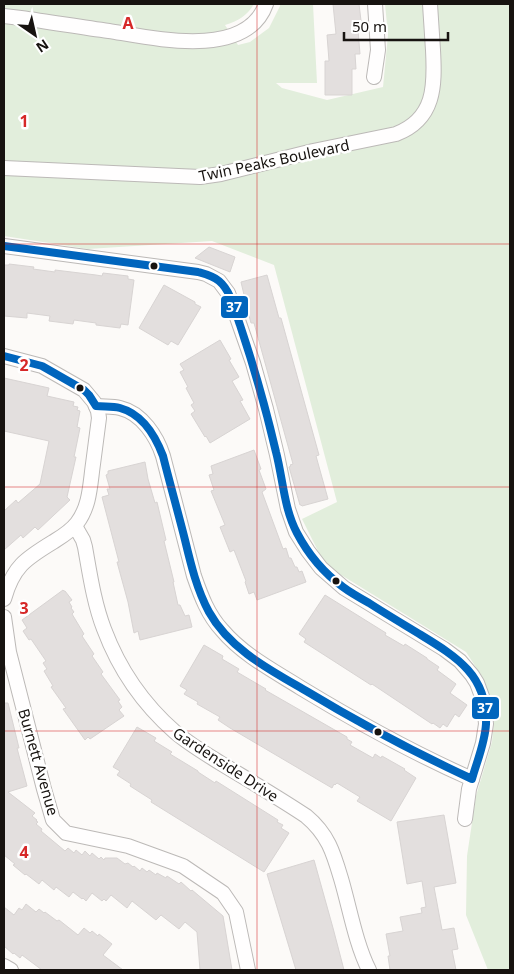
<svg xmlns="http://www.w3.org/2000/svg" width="514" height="974" font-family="'Noto Sans',sans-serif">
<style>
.green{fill:#e2eedc}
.building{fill:#e3dfde;stroke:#d8d4d3}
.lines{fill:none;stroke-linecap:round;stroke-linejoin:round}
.minor-casing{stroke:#bcb9b7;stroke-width:16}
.minor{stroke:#fffefe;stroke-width:14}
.bus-1-casing{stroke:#fff;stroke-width:11}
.bus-1{stroke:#0065bd;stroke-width:8}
.grid{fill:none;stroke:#d62828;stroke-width:1;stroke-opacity:0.55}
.bus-dot{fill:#171310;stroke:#fff;stroke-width:2}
.labels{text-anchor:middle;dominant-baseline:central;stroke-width:5;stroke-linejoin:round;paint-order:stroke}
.street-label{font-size:15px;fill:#171310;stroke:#fff}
.grid-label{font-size:16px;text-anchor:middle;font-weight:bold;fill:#d62828;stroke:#fff;stroke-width:5;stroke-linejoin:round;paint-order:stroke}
.line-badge{stroke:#fff;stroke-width:2}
.badge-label{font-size:14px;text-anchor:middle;font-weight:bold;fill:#fff}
</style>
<rect width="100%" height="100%" fill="#fcfaf8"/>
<path class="green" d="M4,4H254C247,16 238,21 225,25L238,45L250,42L269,28L280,6V4H313L317,83H276L282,88L327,100L383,87L388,35L385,4H510V970H488L466,915L467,856L476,796L492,742L495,712L483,678L466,652L325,565L302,519L337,502L274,265L212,241L88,249L4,236Z"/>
<g class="building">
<polygon points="333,4 359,4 362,29 358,30 360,54 355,54 356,69 352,69 352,95 325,95 325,61 329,61 327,35 336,34"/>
<polygon points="209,247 235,257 230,272 195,258"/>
<polygon points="9,264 34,267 33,269 55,272 55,270 96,275 102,276 103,273 128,276 128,279 134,280 128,325 121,324 120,328 96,325 96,323 74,320 73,324 49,321 50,316 27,313 27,318 4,316 4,265 9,265"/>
<polygon points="267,275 279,318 281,318 319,455 316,456 328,499 302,506 301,505 300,505 289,467 291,466 290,465 293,464 254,323 251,323 247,308 243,308 240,300 245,299 241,282"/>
<polygon points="164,285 195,302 195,304 201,307 178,345 171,341 168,345 139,328"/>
<polygon points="220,340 231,359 229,360 239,377 232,381 243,400 240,401 250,419 210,443 206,436 205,437 191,414 195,411 191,405 194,403 186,388 188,387 180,372 184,370 180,364"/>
<polygon points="4,378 49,388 47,396 74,402 73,406 78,407 77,410 80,411 77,427 80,428 74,457 76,457 67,497 70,500 38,530 35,527 23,538 21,535 4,550 4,511 16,500 18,503 40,484 49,441 4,431"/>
<polygon points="254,450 261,469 259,470 266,489 262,492 283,549 286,548 289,558 291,558 295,567 297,567 299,572 302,571 306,582 257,600 254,592 249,594 245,582 246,581 234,550 230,552 220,527 225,525 211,491 214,490 209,475 213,474 211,466"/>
<polygon points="145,462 148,479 155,503 157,502 166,540 164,541 174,582 173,582 178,605 180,605 185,616 189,615 192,627 140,640 138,631 134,633 128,602 117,562 119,562 102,497 109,495 107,489 110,489 106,475 108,474 108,471"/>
<polygon points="63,590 64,591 65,591 72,600 69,602 72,607 71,608 74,612 72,614 84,634 82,636 94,654 92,656 103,672 101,674 120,700 118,701 122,707 119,710 124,716 90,739 88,737 85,740 63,709 66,708 51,687 53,686 44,671 47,669 43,663 46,661 31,639 29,640 23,631 27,628 22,620"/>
<polygon points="325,595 386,633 385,635 404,646 405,644 427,658 427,659 439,667 437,670 456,684 450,693 467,705 459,717 455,714 447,727 443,724 440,728 433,723 432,724 372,684 371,685 304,642 306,639 299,634"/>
<polygon points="204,645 223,656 222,659 239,669 237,672 266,689 265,690 347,737 347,739 352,742 350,745 373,758 375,754 381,758 382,756 405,769 404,770 416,778 391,821 357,801 360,797 337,783 335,785 334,784 332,788 230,728 218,720 220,717 197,704 198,702 184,694 187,690 180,686"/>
<polygon points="4,703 8,703 19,748 17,748 27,786 8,792 35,813 32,816 37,820 36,821 38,822 36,824 42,829 41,831 65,851 68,848 74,853 76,850 82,855 85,851 90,856 92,853 99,859 101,857 104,860 105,858 117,858 125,864 128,863 133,867 134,866 140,871 142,868 147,872 149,870 156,875 157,873 166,878 167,876 179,884 181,882 191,891 192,890 223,916 232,970 200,970 197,932 185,922 179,929 161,915 156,920 132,901 127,908 111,895 106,901 104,899 102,901 92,893 86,901 83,898 82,899 73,892 69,897 56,887 54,890 42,880 39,884 26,874 25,875 13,865 15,864 4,855"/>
<polygon points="137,727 156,738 154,741 172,752 170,754 198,771 198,772 215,783 216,781 278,820 277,822 283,825 281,828 289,833 264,872 151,802 152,800 130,786 131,784 117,775 120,771 113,767"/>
<polygon points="444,815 456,883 434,887 442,930 454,928 458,949 452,950 456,970 390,970 388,956 390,956 386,934 403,931 400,917 422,913 421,908 426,907 422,881 407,884 397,822"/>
<polygon points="314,860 333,928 344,970 296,970 267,874"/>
<polygon points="26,904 36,912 39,909 44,913 45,912 57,921 59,920 78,935 84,928 90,933 92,931 98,936 99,934 112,944 103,955 123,970 42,970 22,955 20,958 14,953 13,954 4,946 4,907 14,915 19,908 22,910"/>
</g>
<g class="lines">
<g class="minor-casing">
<g id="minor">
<path d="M4,16L21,18C50,22 80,27 109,31C153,38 246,60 266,4"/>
<polyline points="374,77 378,50 375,4"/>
<path d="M4,168L200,177L221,174L313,151L396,134C435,119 435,86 433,50C432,35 431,19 430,4"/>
<polyline points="4,246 198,272 206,274 219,281 228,293 233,306 253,363 266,409 277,455 288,509 296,532 308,551 321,568 344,588 444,649 460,661 472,675 477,683 484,702 486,724 483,743 469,789 465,819"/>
<path d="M4,356L42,366L84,390L94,402L98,411L99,418C97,434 95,449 93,464C90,485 90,506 77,523C70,532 61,537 53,542C25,559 13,567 4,599"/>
<path d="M96,406C104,407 112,406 120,408C142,413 157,437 163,456L194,576C201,596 208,615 222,630C243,655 274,671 301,688C357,722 413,753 472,779"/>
<path d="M75,526L83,540L85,547C90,575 94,603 104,629C119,669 143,704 175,732C189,744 206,754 222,764C250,781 279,798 306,816C329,835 334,855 342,882C350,910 356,944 369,970"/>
<polyline points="4,617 9,652 44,789 53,820 66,833 128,846 183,866 223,893 236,912 248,970"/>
<polyline points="4,966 11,970"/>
</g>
</g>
<use href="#minor" class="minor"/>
<g class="bus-1-casing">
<path id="bus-1" d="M4,246L198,272C205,274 213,276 219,281C231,291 235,311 240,325C254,367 266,409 276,452C283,479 284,509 297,533C308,554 324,573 343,587C351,593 360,598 369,603C386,614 403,624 421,635C457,657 488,676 486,724C485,743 477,761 472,779C416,753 361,724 308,692C272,671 230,650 209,612C197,590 191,565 185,540C178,512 170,484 163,456C155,435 142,414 120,408C112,406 104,407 96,406L89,395L84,390L42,366L4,356"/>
</g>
<use href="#bus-1" class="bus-1"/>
</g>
<path class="grid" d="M257,4V970M4,244H510M4,487H510M4,731H510"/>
<g class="bus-dot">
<circle cx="154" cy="266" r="4.5"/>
<circle cx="80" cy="388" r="4.5"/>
<circle cx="336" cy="581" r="4.5"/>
<circle cx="378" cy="732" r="4.5"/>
</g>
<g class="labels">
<g class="street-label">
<text transform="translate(274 160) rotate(-12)">Twin Peaks Boulevard</text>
<text transform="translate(39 762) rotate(74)">Burnett Avenue</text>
<text transform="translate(226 764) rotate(33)">Gardenside Drive</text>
</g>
</g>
<g class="grid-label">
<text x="128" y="29">A</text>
<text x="24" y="127">1</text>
<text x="24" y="371">2</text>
<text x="24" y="614">3</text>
<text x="24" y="858">4</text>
</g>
<g class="line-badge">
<rect x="220" y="295" width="29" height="24" rx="5" fill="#0065bd"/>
<rect x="471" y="696" width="29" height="24" rx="5" fill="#0065bd"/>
</g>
<g class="badge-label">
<text x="234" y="312">37</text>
<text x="485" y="713">37</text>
</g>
<rect width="514" height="974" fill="none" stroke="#171310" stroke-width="10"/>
<g transform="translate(35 35) rotate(146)" stroke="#ffffff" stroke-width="4" paint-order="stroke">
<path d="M0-4L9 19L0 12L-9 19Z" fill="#171310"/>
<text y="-8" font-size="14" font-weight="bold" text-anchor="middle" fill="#171310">N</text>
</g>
<path d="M344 32v8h104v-8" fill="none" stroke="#171310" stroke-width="2.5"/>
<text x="352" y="32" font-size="15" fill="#171310" stroke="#ffffff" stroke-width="4" paint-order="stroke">50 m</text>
</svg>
